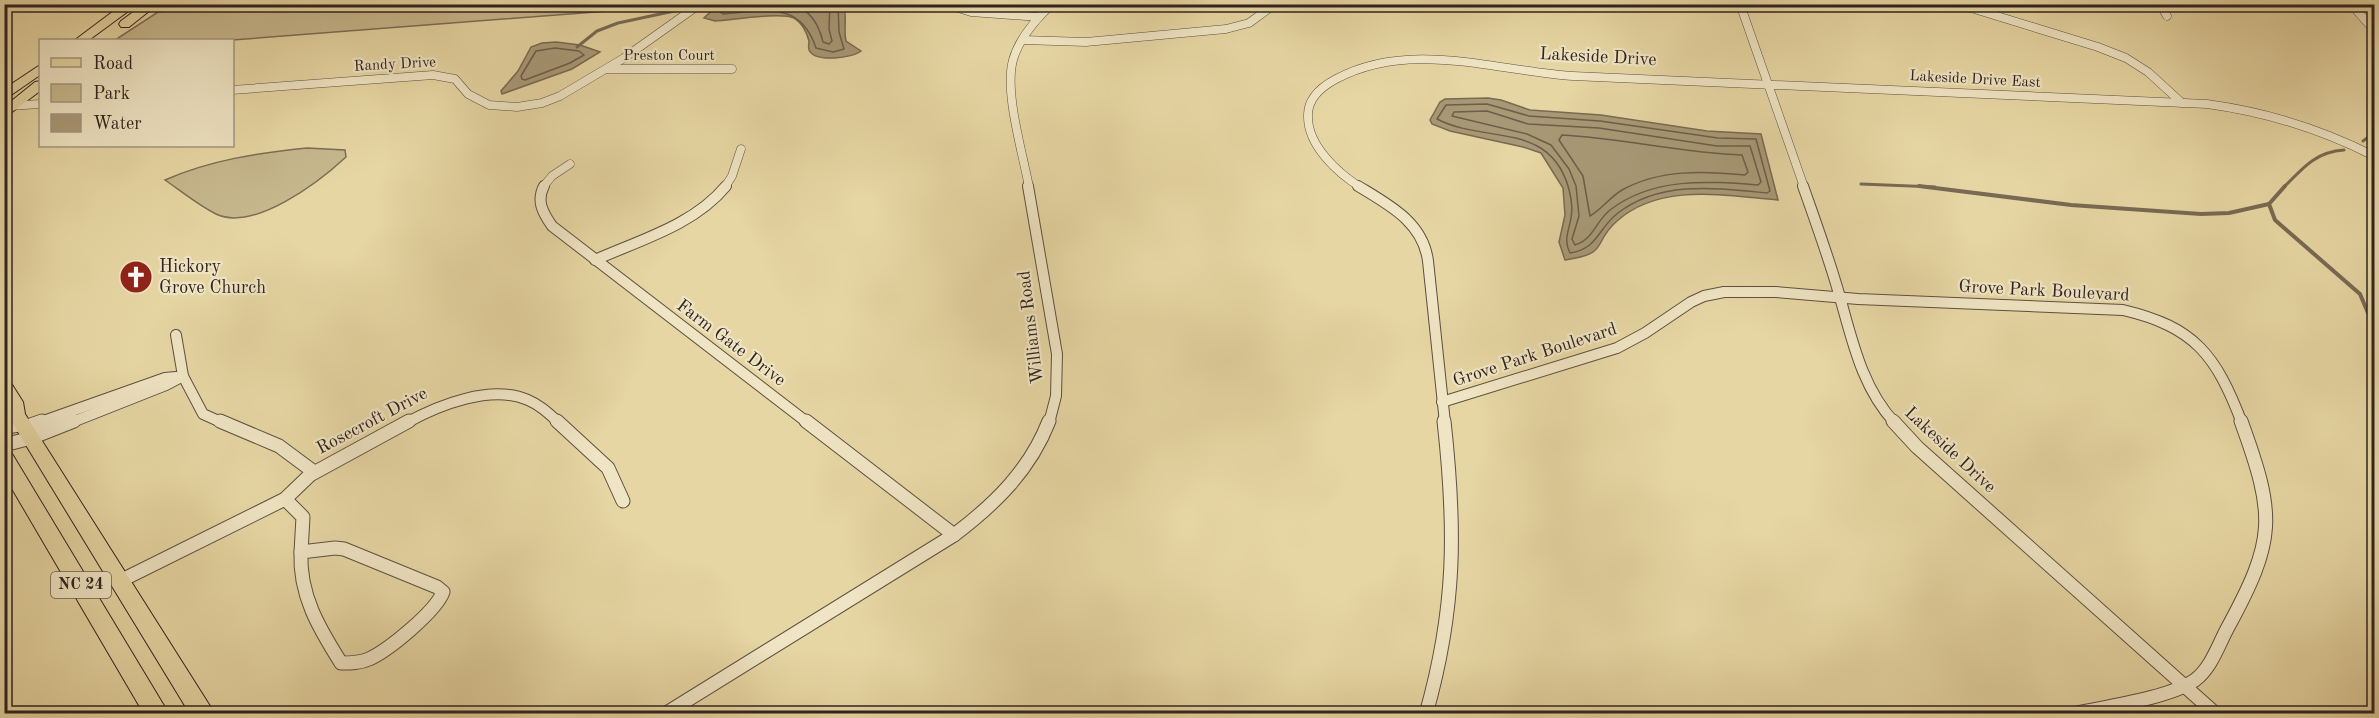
<svg xmlns="http://www.w3.org/2000/svg" width="2379" height="718" font-family="'Old Standard TT',serif">
<style>
.green{fill:#c7b88d;stroke:#7b6e56;stroke-width:1.5}
.water{fill:#a89976;stroke:#786a53;stroke-width:1.5}
.lines{fill:none;stroke-linecap:round;stroke-linejoin:round}
.shore{stroke:#6c5e4a;stroke-width:1.5}
.stream-far1{stroke:#786a53;stroke-width:3}
.stream{stroke:#786a53;stroke-width:4}
.minor-far2-casing{stroke:#5d5040;stroke-width:9}
.minor-far1-casing{stroke:#5d5040;stroke-width:12}
.minor-casing{stroke:#5d5040;stroke-width:15}
.tertiary-casing{stroke:#5d5040;stroke-width:2}
.primary-casing{stroke:#2f231f;stroke-width:2}
.minor-far2{stroke:#efe4c3;stroke-width:8}
.minor-far1{stroke:#efe4c3;stroke-width:10}
.minor{stroke:#efe4c3;stroke-width:13}
.tertiary{fill:#efe4c3;fill-rule:evenodd}
.primary{fill:#e6d6a3;fill-rule:evenodd}
.labels{text-anchor:middle;dominant-baseline:central;stroke-width:4.5;stroke-linejoin:round;paint-order:stroke}
.far-street-label{font-size:15px;fill:#2f231f;stroke:#efe4c3}
.shield{fill:#efe4c3;stroke:#695d50;stroke-width:1.5}
.shield-label{font-size:16px;font-weight:bold;fill:#2f231f}
.street-label{font-size:18px;fill:#2f231f;stroke:#efe4c3}
.poi-label{font-size:18px;fill:#2f231f;stroke:#efe4c3;text-anchor:start}
</style>
<rect width="100%" height="100%" fill="#e6d6a3"/>
<filter id="stains"><feTurbulence type="fractalNoise" baseFrequency=".00333" numOctaves="4"/><feColorMatrix values="0 0 0 0 .2 0 0 0 0 .09 0 0 0 0 .02 0 0 0 .5 -.17"/></filter>
<radialGradient id="worn" r=".72"><stop offset=".6" stop-color="#630" stop-opacity="0"/><stop offset="1" stop-color="#630" stop-opacity=".3"/></radialGradient>
<g class="green">
<polygon points="257,4 686,4 686,5 232,40 115,40 158,12"/>
<path d="M307,148L345,150L346,157C319,182 254,232 216,214C198,205 181,191 165,180C210,160 258,153 307,148Z"/>
</g>
<g class="water">
<path d="M719,4L843,5C848,16 843,29 846,41L861,51C853,58 815,63 809,50C808,47 809,44 809,41C807,32 801,22 794,18C780,12 732,20 715,21L704,18Z"/>
<polygon points="556,42 580,45 600,52 572,69 502,94 501,91 518,71 531,47 542,43"/>
<path d="M1488,98L1501,100L1530,110L1601,115L1707,131L1761,134L1778,200C1726,196 1661,182 1617,221C1591,244 1611,253 1565,260L1559,242L1565,215L1563,188L1541,153L1523,147L1450,131L1432,124L1430,120L1440,102L1445,99Z"/>
</g>
<g class="lines">
<g class="shore">
<path d="M722,4L720,12L723,14C764,11 800,0 816,48L833,52L844,49L839,32L838,4"/>
<path d="M794,4C811,11 819,25 823,42L829,44L832,41L829,29L830,4"/>
<polygon points="555,48 579,51 584,55 570,63 525,80 522,79 521,76 536,51"/>
<path d="M1487,104L1529,116L1600,121L1718,138L1756,139L1770,191L1767,193C1717,188 1661,180 1618,213C1598,228 1598,249 1570,253C1563,240 1569,231 1571,218C1573,207 1571,196 1568,186C1548,121 1485,144 1437,119L1446,105Z"/>
<path d="M1487,111L1528,124L1599,128L1717,146H1750L1761,182L1758,185C1707,181 1653,177 1610,210C1596,221 1593,240 1575,245L1572,239L1579,216L1576,186L1569,169L1551,145L1527,134L1452,116L1454,112Z"/>
<path d="M1562,135C1622,138 1681,153 1742,155L1748,172L1745,175C1704,171 1660,169 1622,190C1610,197 1602,209 1590,216L1583,176L1559,140Z"/>
</g>
<g class="stream-far1">
<polyline points="577,47 597,31 618,23 679,10"/>
<polyline points="2363,141 2374,133"/>
<polyline points="1861,184 1935,187"/>
<path d="M2284,187C2303,168 2315,152 2344,150"/>
</g>
<g class="stream">
<polyline points="1919,186 2071,205 2201,214 2229,213 2269,204"/>
<polyline points="2285,186 2269,204 2275,220 2360,294 2374,327"/>
</g>
<g class="minor-far2-casing">
<g id="minor-far2">
<polyline points="946,4 971,12 1039,17"/>
<polyline points="1740,4 1804,187"/>
<polyline points="1958,4 2098,47 2126,58 2148,72 2182,103"/>
<polyline points="2160,4 2167,16"/>
<polyline points="2351,4 2374,30"/>
<polyline points="129,7 178,4"/>
<polyline points="1023,40 1086,42 1226,29 1249,23 1275,4"/>
<polyline points="607,69 732,69"/>
<polyline points="232,90 433,75 455,79 468,94 489,105 517,107 542,103 560,96 624,58 700,4"/>
<polyline points="8,106 40,104"/>
<polyline points="543,187 552,176 570,164"/>
<polyline points="725,187 732,176 741,149"/>
<path d="M1029,187C1023,154 1004,92 1013,60C1019,38 1036,19 1052,4"/>
<path d="M1360,187C1338,173 1308,146 1308,117C1307,99 1321,87 1336,79C1410,39 1496,71 1573,76L2207,104C2266,112 2321,129 2374,156"/>
</g>
</g>
<g class="minor-far1-casing">
<g id="minor-far1">
<path d="M544,186C536,201 543,213 552,226L808,423"/>
<polyline points="1028,186 1057,354 1056,396 1049,423"/>
<path d="M1358,186C1389,205 1423,222 1428,261L1445,423"/>
<path d="M1803,186C1815,220 1827,253 1837,287C1851,334 1860,386 1895,423"/>
<path d="M595,260C640,240 694,225 726,186"/>
<polyline points="176,335 183,376 203,414 223,423"/>
<path d="M1442,402L1617,348L1645,333L1691,302L1704,296L1724,292H1776L1858,299L2123,310C2195,327 2216,355 2242,423"/>
<polyline points="38,423 165,378 176,377"/>
<polyline points="70,423 166,385 183,376"/>
<path d="M406,423C439,405 491,384 528,400C540,405 550,414 559,423"/>
</g>
</g>
<g class="minor-casing">
<g id="minor">
<polyline points="220,421 279,446 314,472"/>
<polyline points="557,421 608,468 623,501"/>
<polyline points="806,421 954,535"/>
<polyline points="1893,421 1917,447 2216,714"/>
<polyline points="25,427 42,421"/>
<polyline points="4,445 31,438 74,421"/>
<polyline points="285,499 303,517 301,552"/>
<path d="M335,548L344,549L437,587L443,592C436,611 389,650 369,659C360,663 351,663 341,663C319,628 299,595 301,552Z"/>
<polyline points="120,581 285,499 310,475 409,421"/>
<path d="M665,714L954,535C995,504 1030,470 1049,421"/>
<path d="M1426,714C1456,608 1456,529 1444,421"/>
<path d="M2072,714C2104,707 2170,698 2195,680C2211,668 2218,646 2227,629C2276,539 2276,517 2241,421"/>
</g>
</g>
<g class="tertiary-casing">
<polygon id="tertiary" points="25,422 32,427 30,430 4,434 4,424"/>
</g>
<g class="primary-casing">
<g id="primary">
<polygon points="123,4 138,4 89,40 75,40"/>
<polygon points="144,4 158,4 129,27 121,27 119,24 121,21"/>
<polygon points="40,65 40,75 4,100 4,89"/>
<polygon points="40,81 40,91 4,118 4,107 35,82"/>
<polygon points="4,381 11,383 23,402 25,414 215,714 190,714 7,414"/>
<polygon points="4,450 11,452 169,714 144,714 4,475"/>
</g>
</g>
<use href="#minor-far2" class="minor-far2"/>
<use href="#minor-far1" class="minor-far1"/>
<use href="#minor" class="minor"/>
<use href="#tertiary" class="tertiary"/>
<use href="#primary" class="primary"/>
</g>
<defs>
<g id="church-disc" transform="scale(1.725)"><circle r="9.5" fill="#8f2418" stroke="#efe4c3"/><path d="M-1.2-6h2.4v3.5h3.3v2.4h-3.3V6h-2.4V-.1h-3.3v-2.4h3.3Z" fill="#fff"/></g>
</defs>
<g fill-rule="evenodd">
<use href="#church-disc" x="136" y="277"/>
</g>
<g class="labels">
<g class="far-street-label">
<text x="669" y="56">Preston Court</text>
<text transform="translate(395 65) rotate(-3)">Randy Drive</text>
<text transform="translate(1975 80) rotate(3)">Lakeside Drive East</text>
</g>
<rect class="shield" x="51" y="572" width="60" height="26" rx="4.5"/>
<g class="shield-label">
<text x="81" y="585">NC 24</text>
</g>
<g class="street-label">
<text transform="translate(1598 57) rotate(3)">Lakeside Drive</text>
<text transform="translate(2044 291) rotate(3)">Grove Park Boulevard</text>
<text transform="translate(1031 327) rotate(-97)">Williams Road</text>
<text transform="translate(731 343) rotate(37)">Farm Gate Drive</text>
<text transform="translate(1535 355) rotate(-18)">Grove Park Boulevard</text>
<text transform="translate(372 421) rotate(-28)">Rosecroft Drive</text>
<text transform="translate(1950 450) rotate(43)">Lakeside Drive</text>
</g>
<g class="poi-label">
<text x="159" y="267">Hickory<tspan x="159" dy="21">Grove Church</tspan></text>
</g>
</g>
<rect width="2379" height="718" fill="none" stroke="#e6d6a3" stroke-width="24"/>
<rect x="6" y="6" width="2367" height="706" fill="none" stroke="#2f231f" stroke-width="3"/>
<rect x="12" y="12" width="2355" height="694" fill="none" stroke="#2f231f" stroke-width="1.5"/>
<rect x="39" y="39" width="195" height="108" fill="#efe4c3" stroke="#a29781" stroke-width="1.5"/>
<rect x="51" y="58" width="30" height="9" fill="#e6d6a3" stroke="#a29781" stroke-width="1.5"/>
<text x="93" y="69" font-size="18" fill="#2f231f">Road</text>
<rect x="51" y="84" width="30" height="18" fill="#c7b88d" stroke="#a29781" stroke-width="1.5"/>
<text x="93" y="99" font-size="18" fill="#2f231f">Park</text>
<rect x="51" y="114" width="30" height="18" fill="#a89976" stroke="#a29781" stroke-width="1.5"/>
<text x="93" y="129" font-size="18" fill="#2f231f">Water</text>
<rect width="100%" height="100%" filter="url(#stains)"/>
<rect width="100%" height="100%" fill="url(#worn)"/>
</svg>
